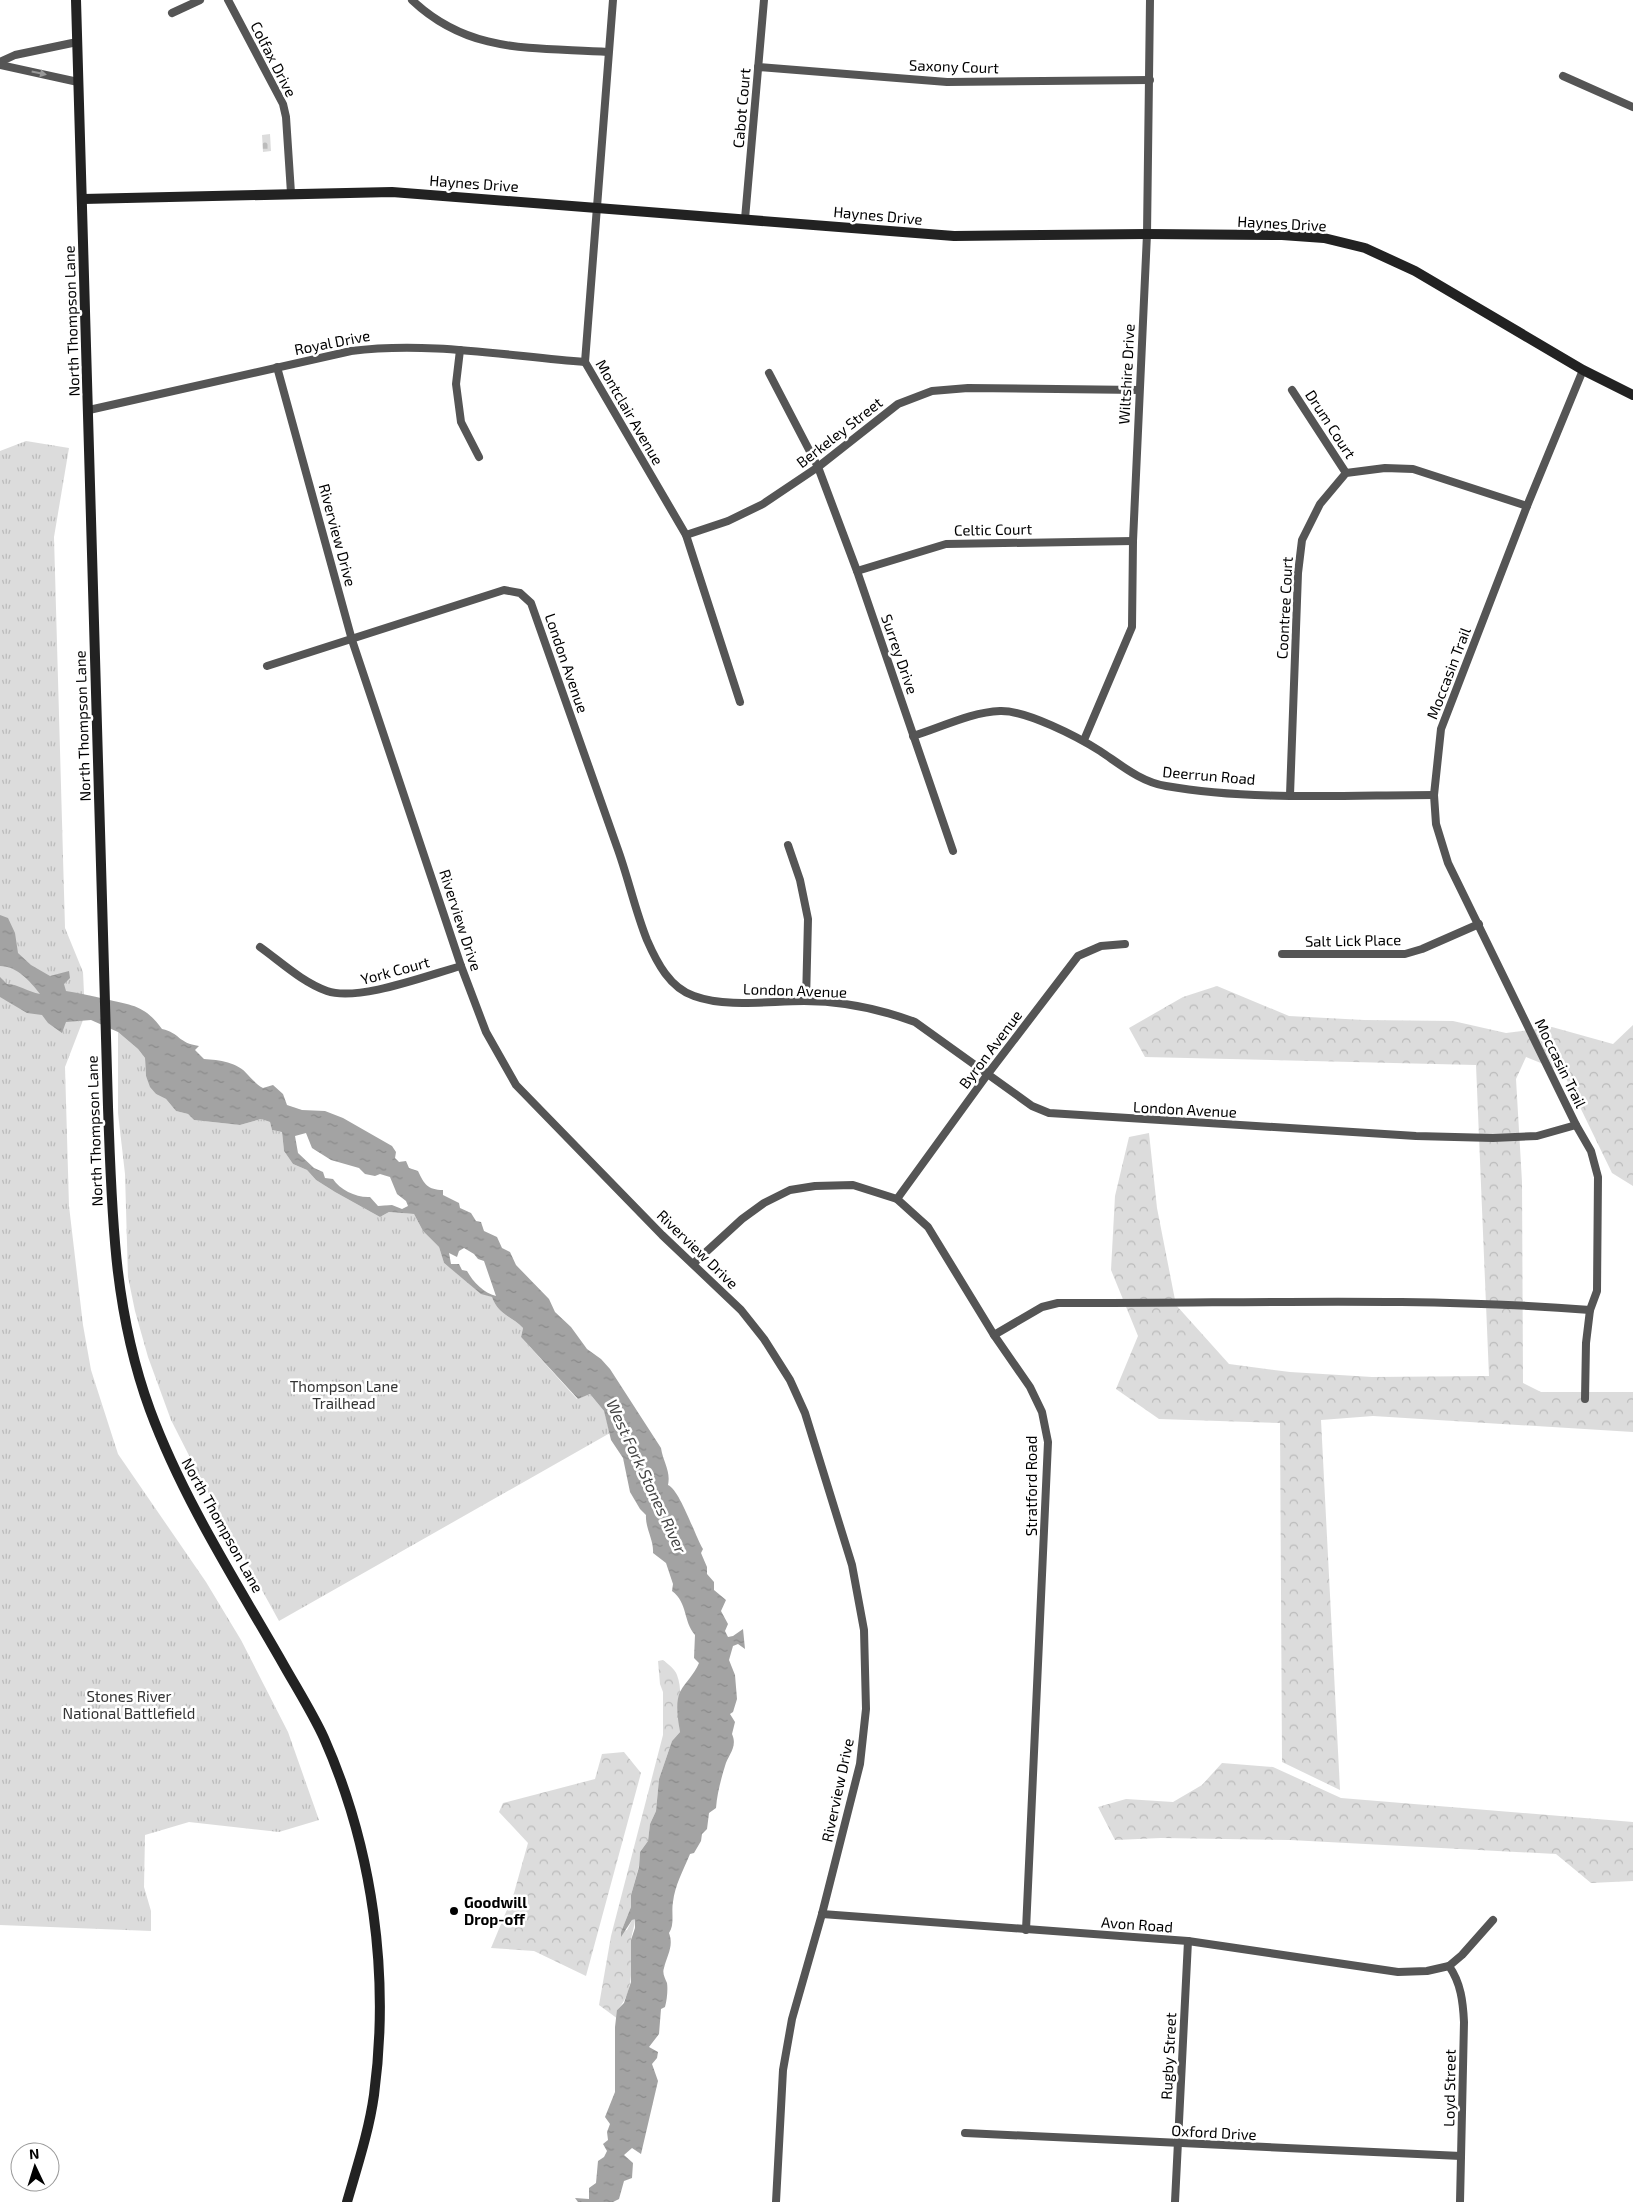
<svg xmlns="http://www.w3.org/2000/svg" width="1633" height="2202" font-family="'Exo 2',sans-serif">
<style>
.forest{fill:url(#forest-crowns)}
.cemetery{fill:url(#cemetery-stones)}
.park{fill:url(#park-tufts)}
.water{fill:url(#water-ripples);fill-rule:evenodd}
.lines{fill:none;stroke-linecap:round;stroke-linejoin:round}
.street{stroke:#555;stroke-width:8}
.secondary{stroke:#222;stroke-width:10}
.oneway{fill:#999}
.poi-dot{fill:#000;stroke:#fff;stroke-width:2}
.labels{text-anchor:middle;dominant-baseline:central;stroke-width:5;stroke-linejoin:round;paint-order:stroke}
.street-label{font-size:15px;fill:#000;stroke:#fff}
.park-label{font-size:15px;fill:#333;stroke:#fff}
.poi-label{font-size:15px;font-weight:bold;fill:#000;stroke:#fff;text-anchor:start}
.water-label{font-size:16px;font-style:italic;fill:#444;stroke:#fff}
</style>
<defs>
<pattern id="forest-crowns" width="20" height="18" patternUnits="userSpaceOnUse" patternTransform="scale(1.25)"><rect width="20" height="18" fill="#dcdcdc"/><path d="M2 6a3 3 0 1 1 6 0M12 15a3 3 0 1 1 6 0" fill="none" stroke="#bbb"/></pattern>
<pattern id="cemetery-stones" width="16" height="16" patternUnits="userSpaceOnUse" patternTransform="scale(1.25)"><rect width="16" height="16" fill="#dcdcdc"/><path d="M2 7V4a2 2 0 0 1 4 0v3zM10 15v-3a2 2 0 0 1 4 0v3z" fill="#bbb"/></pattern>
<pattern id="park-tufts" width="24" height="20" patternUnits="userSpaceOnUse" patternTransform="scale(1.25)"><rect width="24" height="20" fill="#dcdcdc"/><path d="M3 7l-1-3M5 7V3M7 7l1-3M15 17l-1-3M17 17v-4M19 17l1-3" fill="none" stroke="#bbb"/></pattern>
<pattern id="water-ripples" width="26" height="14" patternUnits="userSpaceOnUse" patternTransform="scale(1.25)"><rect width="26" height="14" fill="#a3a3a3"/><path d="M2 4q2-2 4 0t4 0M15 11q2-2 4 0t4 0" fill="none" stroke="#8b8b8b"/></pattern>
</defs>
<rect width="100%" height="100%" fill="#fff"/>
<g class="forest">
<polygon points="1217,986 1289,1016 1364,1020 1453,1021 1506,1033 1552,1027 1613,1044 1633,1025 1633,1186 1612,1173 1563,1072 1526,1057 1516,1079 1522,1182 1523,1383 1541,1392 1633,1392 1633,1432 1373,1416 1321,1420 1340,1790 1282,1762 1280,1423 1159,1419 1116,1389 1138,1336 1111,1270 1115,1196 1129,1137 1149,1133 1157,1208 1176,1305 1229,1364 1290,1372 1372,1377 1489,1376 1476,1065 1145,1057 1129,1028 1183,997"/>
<path d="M663,1660C668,1664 675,1669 677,1675C684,1693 677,1713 680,1732L672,1741L659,1779L656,1811L650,1824L648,1841L640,1852L639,1866L631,1895V1907L621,1932L627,1930L632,1920L635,1918C635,1927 631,1934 631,1942C631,1965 635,1992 617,2010L618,2019L599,2005L611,1936L663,1735V1692L660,1684L658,1661Z"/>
<polygon points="624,1752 641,1773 586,1976 534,1951 491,1948 514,1893 528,1843 499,1812 503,1803 595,1779 602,1754"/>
<polygon points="1222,1763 1273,1767 1341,1798 1633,1822 1633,1881 1591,1883 1556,1854 1290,1840 1161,1838 1115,1840 1098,1807 1126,1799 1173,1802 1202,1785"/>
</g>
<polygon class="cemetery" points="270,134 271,151 263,152 262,135"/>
<g class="park">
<polygon points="26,441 69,448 54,537 65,928 83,972 85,1015 65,1067 69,1206 83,1325 91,1370 118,1454 206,1582 241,1640 288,1732 319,1820 279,1832 189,1822 145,1835 144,1887 151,1911 151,1931 0,1925 0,451"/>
<path d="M118,1032L138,1049L145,1058L146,1076L156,1094L166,1099L176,1111L188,1114L194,1120L240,1125L261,1119L270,1122L272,1130L282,1132L284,1151L293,1164L307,1170L316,1180L335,1192L380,1217L389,1212L414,1214L423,1231L439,1247L444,1263L481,1293L492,1297C498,1315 512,1316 523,1328L521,1337L577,1399L590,1394L604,1411L610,1433L279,1621L205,1487L171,1420L148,1357L135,1311L128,1277L125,1174L118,1113Z"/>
</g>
<path class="water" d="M0,915L8,918L15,933L18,953L31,965L50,976L69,971L70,978L64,984L66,991C80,993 92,996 105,999C131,1005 145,1005 162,1029C180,1033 178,1043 199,1046L195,1050L204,1059C219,1060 238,1062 248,1075C254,1081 256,1084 263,1088L273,1085L283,1094L287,1105L302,1110L325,1111L343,1118L392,1146L396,1152L395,1158L399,1162L406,1161L409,1168L418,1171C424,1184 428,1190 443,1190V1195L459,1203L460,1208L471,1213L476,1221L481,1222L484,1231L497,1237L502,1248L510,1252L516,1265L549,1299L555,1312L571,1327L587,1349L601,1359L610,1369L661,1448C663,1462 671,1471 668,1485C680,1490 695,1536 703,1549L701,1553L707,1567V1574L714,1582V1590L726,1600L721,1611L728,1624L725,1631L728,1637L733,1636L743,1629L745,1649L738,1644L733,1646L729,1660L735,1675L737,1699L733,1712L730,1714L735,1722L732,1734C738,1747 728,1755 725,1766C721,1779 717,1794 716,1808L709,1813L707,1829L702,1834L701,1841L694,1853L690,1854C683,1871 675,1885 673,1902C671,1912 675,1924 669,1933C674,1946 667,1955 664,1968C662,1973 665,1978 667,1983C668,1989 667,2000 665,2007L661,2009L659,2034L649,2047L658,2052L657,2058L652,2064L658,2081L641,2154L632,2148L624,2155L633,2163L632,2178L624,2181L619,2199L613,2202H578L575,2198L589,2199V2188L596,2183L598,2161L604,2157L607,2151L603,2144L608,2140L607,2132L610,2124L605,2117L615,2092V2027L617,2010L624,2003L631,1982V1940L635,1928V1919L632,1920L621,1937V1932L631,1907V1895L639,1867L640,1852L648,1841L650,1824L656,1811L659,1779L672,1741L680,1732C678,1720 675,1703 680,1692C686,1681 694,1675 699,1663L694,1658L695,1635C683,1621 688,1603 672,1591L673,1584L666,1563L653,1553C654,1540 645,1528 646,1515L640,1509L630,1492L623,1458L611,1440L604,1411L590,1394L578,1399L521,1337L523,1328C512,1316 498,1315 492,1297L481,1294L444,1263L439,1247L423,1231L414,1214L389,1212L380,1217L335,1192L316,1180L307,1170L293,1164L284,1151L282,1132L272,1130L270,1122L261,1119L240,1125L194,1120L188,1114L176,1111L166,1099L156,1094L150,1087L146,1076L145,1058L138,1049L118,1032L91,1020L66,1022L62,1033L48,1023L42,1015L27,1013L0,997V977L7,984C18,984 28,992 40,994C30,981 17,966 0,966ZM306,1133L312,1148L331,1160L359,1168L365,1174L375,1176L380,1174L390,1177L397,1194L406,1201L408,1206L402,1209L392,1205L378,1206L370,1197C357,1198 340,1190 333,1179L325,1178L323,1172L314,1168L298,1153L295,1136ZM464,1248L474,1254L478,1259L484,1261L496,1296C484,1293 473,1282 467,1271L462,1270L459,1264H451L449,1253L457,1257L459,1251Z"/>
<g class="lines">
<g class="street">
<polyline points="228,0 283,104 286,117 291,193"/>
<path d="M412,0C470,55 534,47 608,52"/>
<polyline points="613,0 585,362 686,535 740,702"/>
<polyline points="172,13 200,0"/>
<polyline points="0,62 15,55 77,42"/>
<polyline points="0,65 78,82"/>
<polyline points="758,67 947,82 1150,80"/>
<polyline points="1563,76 1633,107"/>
<polyline points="745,219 764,0"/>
<polyline points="460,350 456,384 461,422 479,457"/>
<polyline points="277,367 352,640 461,966 486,1032 516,1085 662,1235 741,1310 764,1339 790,1380 805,1413 852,1565 864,1630 866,1709 860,1764 822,1914 792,2019 783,2070 776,2202"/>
<polyline points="1583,370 1527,506 1441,729 1434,795 1436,824 1448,863 1576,1125 1591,1151 1598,1177 1597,1291 1590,1310 1586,1343 1585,1399"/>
<polyline points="769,373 818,467 857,571 953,851"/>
<polyline points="1292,390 1346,473"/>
<path d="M89,410L351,351C428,341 507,356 585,362"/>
<polyline points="686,535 728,521 763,504 818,467 898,404 932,391 968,388 1139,390"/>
<polyline points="857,571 946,544 1133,541"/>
<path d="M267,666L504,590L520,593L531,603C560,685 588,765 617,847C628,877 635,910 647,940C657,963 670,988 694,996C727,1008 769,1001 804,1001C841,1001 880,1009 915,1022L1032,1106L1049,1113L1416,1136L1493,1138L1537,1136L1576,1125"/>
<path d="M913,736C940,728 971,712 1000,711C1026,710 1078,737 1100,751C1121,765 1141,782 1166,786C1250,801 1349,795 1434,795"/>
<polyline points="1084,740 1132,627 1133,541 1147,234 1150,0"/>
<polyline points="1290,795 1298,573 1302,540 1320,504 1346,473 1385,468 1413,469 1527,506"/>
<polyline points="788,845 800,880 808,919 806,1001"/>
<path d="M260,947C281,962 302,982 327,991C358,1002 428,975 461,966"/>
<polyline points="1282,954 1405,954 1422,949 1479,924"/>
<polyline points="897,1199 987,1075 1078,956 1101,946 1125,944"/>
<polyline points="694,1263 742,1219 764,1203 790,1190 815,1186 853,1185 897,1199 928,1227 994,1335 1030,1387 1042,1412 1048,1442 1026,1930"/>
<path d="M994,1335L1042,1307L1058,1303C1235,1304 1413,1296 1590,1310"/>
<path d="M822,1914L1188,1941L1398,1972L1427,1971L1449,1966C1461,1983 1463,2002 1464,2022L1460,2202"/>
<polyline points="1449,1966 1462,1955 1493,1920"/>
<polyline points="965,2133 1461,2156"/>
<polyline points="1175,2202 1188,1941"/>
</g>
<g class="secondary">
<path d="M76,0L108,1107C112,1213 113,1309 150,1410C183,1499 235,1580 282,1662C296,1687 312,1712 324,1738C373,1849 390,1975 374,2095C369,2131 357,2167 347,2202"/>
<polyline points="83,199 392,192 954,236 1147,234 1282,235 1324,238 1365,248 1415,271 1583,370 1633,395"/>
</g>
</g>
<defs><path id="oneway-solid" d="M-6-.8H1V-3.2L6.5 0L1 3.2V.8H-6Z" transform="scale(1.25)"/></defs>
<use class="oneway" href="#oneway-solid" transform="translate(39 73) rotate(12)"/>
<circle class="poi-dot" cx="454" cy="1911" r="5"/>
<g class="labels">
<g class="street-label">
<text transform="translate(274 59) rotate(63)">Colfax Drive</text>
<text transform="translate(954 66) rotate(2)">Saxony Court</text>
<text transform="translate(741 108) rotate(-85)">Cabot Court</text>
<text transform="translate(474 183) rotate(4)">Haynes Drive</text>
<text transform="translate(878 215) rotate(5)">Haynes Drive</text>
<text transform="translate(1282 223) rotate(3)">Haynes Drive</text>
<text transform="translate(71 321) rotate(-92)">North Thompson Lane</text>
<text transform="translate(332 342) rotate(-11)">Royal Drive</text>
<text transform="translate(1126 374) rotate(-87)">Wiltshire Drive</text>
<text transform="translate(630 412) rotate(60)">Montclair Avenue</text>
<text transform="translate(1331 424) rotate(57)">Drum Court</text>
<text transform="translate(839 432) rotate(-38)">Berkeley Street</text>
<text transform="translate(993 529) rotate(-1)">Celtic Court</text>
<text transform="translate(338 535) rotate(75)">Riverview Drive</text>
<text transform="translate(1284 608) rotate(-87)">Coontree Court</text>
<text transform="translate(900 654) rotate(71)">Surrey Drive</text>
<text transform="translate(567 663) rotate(71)">London Avenue</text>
<text transform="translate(1448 673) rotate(-69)">Moccasin Trail</text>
<text transform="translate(82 726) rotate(-92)">North Thompson Lane</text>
<text transform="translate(1209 775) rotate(5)">Deerrun Road</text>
<text transform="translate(461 920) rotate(72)">Riverview Drive</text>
<text transform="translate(1353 940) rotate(-1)">Salt Lick Place</text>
<text transform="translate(395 970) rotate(-15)">York Court</text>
<text transform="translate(795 990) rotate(2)">London Avenue</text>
<text transform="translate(990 1049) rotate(-53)">Byron Avenue</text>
<text transform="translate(1561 1063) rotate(64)">Moccasin Trail</text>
<text transform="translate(1185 1109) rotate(3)">London Avenue</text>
<text transform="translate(94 1131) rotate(-92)">North Thompson Lane</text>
<text transform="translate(698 1249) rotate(44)">Riverview Drive</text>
<text transform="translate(1031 1486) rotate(-90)">Stratford Road</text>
<text transform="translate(223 1525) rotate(61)">North Thompson Lane</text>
<text transform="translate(837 1790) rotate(-78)">Riverview Drive</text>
<text transform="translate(1137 1924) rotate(4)">Avon Road</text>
<text transform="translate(1168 2056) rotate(-87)">Rugby Street</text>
<text transform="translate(1449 2088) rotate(-89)">Loyd Street</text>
<text transform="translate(1214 2132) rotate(3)">Oxford Drive</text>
</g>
<g class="park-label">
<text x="344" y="1386">Thompson Lane<tspan x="344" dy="17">Trailhead</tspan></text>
<text x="129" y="1696">Stones River<tspan x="129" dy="17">National Battlefield</tspan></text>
</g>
<g class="poi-label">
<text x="464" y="1902">Goodwill<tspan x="464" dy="17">Drop-off</tspan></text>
</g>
<g class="water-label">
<text transform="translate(647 1476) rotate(65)">West Fork Stones River</text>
</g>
</g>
<g transform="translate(35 2167) rotate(356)"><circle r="24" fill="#ffffff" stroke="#999999"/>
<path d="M0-4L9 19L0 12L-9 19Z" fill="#000000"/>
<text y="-8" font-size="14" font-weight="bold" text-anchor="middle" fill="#000000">N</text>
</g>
</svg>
